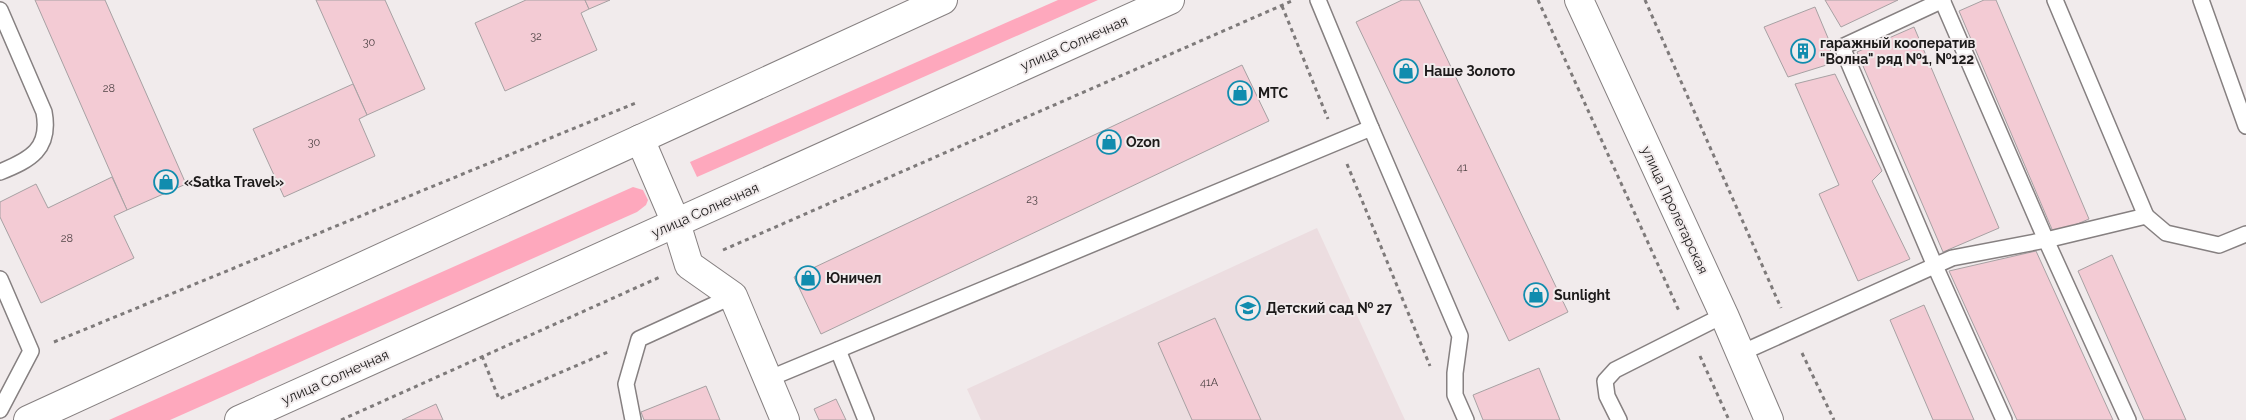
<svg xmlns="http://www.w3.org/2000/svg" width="2246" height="420" font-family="Raleway,sans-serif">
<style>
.built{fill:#ecdde0}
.green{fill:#fea8bd}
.building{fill:#f3cbd4;stroke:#a7a1a3}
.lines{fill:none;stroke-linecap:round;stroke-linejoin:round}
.service-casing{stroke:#868081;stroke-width:18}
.minor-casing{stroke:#868081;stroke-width:30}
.tertiary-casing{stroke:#868081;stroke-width:30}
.secondary-casing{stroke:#868081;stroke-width:30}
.path{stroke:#7e7a7a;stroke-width:3;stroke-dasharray:4 4;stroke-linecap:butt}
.service{stroke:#fff;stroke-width:15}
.minor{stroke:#fff;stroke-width:28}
.tertiary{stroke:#fff;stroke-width:28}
.secondary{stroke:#fff;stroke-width:28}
.labels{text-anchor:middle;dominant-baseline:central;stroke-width:4;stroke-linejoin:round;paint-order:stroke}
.number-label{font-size:11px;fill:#524648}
.street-label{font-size:14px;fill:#1c1a1a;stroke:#f1ebec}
.poi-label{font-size:14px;font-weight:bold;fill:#1c1a1a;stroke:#f1ebec;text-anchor:start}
</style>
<rect width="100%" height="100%" fill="#f1ebec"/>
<polygon class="built" points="1317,228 1405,420 981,420 967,389"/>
<g class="green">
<polygon points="1058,0 1098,0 697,177 690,162"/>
<polygon points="633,187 643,190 648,200 646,205 637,212 170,420 109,420"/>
</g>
<g class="building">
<polygon points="35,0 105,0 186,184 127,210"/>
<polygon points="316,0 385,0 425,89 367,115"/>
<polygon points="526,0 585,0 589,9 581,13 597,50 505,91 475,23"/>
<polygon points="585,0 610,0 589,9"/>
<polygon points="1402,0 1419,0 1568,312 1509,341 1356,22"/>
<polygon points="1825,0 1898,0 1841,27"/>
<polygon points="1984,0 1996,0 2089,219 2054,234 1959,11"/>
<polygon points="1815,7 1828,38 1833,63 1788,77 1764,27"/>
<polygon points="1914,27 1999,228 1943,252 1857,52"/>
<polygon points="1242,65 1269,121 821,334 794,277"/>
<polygon points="1835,74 1882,171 1872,181 1910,259 1858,281 1819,194 1839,185 1795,84"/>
<polygon points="353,84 367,115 359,119 375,156 284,197 253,129"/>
<polygon points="112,177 127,210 114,216 134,258 41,303 0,217 0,202 36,184 48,208"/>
<polygon points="2036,251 2113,420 2017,420 1949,271"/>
<polygon points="2112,255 2186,420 2144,420 2078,271"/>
<polygon points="1924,305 1974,420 1933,420 1890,320"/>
<polygon points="1215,318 1261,420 1192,420 1158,343"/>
<polygon points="1539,368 1560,420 1483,420 1473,395"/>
<polygon points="706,386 720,420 644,420 641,412"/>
<polygon points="836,399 846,420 819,420 814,409"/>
<polygon points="436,404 443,420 402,420"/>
</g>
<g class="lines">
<g class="service-casing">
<g id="service">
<polyline points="1942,0 2046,240 2128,420"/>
<polyline points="1943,0 1842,47 1935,266 2004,420"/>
<polyline points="2055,0 2146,216"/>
<polyline points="2201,0 2246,126"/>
<path d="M0,10L44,112C51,149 30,160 0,172"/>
<polyline points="1371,128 1460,336 1455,373 1455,395 1466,420"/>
<polyline points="0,279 31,351 0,410"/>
<polyline points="838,350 866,420"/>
<polyline points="1741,353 1952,258 2046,240 2146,216 2166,233 2219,245 2246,234"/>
<polyline points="768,379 1371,128 1318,0"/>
<polyline points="633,420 626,384 639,339 733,296"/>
<polyline points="1619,420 1607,396 1605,381 1615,370 1724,315"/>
</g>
</g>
<g class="minor-casing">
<polyline id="minor" points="676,223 689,265 733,296 785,420"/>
</g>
<g class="tertiary-casing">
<polyline id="tertiary" points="640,139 676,223"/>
</g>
<g class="secondary-casing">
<g id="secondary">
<polyline points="1579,0 1724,315 1769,420"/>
<polyline points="28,420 943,0"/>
<polyline points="239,420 1170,0"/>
</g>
</g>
<g class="path">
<polyline points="1538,0 1679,311"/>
<polyline points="1645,0 1781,308"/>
<polyline points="1282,6 1328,119"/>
<polyline points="1347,164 1430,366"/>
<polyline points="723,250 1294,0"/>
<polyline points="54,342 638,102"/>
<polyline points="1802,353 1834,420"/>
<polyline points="482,356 499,399 608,352"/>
<polyline points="1700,356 1729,420"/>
<polyline points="341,420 660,277"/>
</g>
<use href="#service" class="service"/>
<use href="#minor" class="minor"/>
<use href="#tertiary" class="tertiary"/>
<use href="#secondary" class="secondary"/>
</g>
<defs>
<g id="building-ring" transform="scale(1.25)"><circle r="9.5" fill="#f1ebec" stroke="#118cae" stroke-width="1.5"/><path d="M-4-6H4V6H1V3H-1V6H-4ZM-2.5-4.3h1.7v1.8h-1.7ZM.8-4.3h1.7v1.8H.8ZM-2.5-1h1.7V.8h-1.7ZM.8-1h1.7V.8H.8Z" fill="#118cae"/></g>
<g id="shop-ring" transform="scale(1.25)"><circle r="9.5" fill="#f1ebec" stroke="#118cae" stroke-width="1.5"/><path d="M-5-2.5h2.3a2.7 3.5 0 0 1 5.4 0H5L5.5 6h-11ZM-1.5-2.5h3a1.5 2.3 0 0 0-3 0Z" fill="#118cae"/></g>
<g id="school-ring" transform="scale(1.25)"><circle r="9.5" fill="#f1ebec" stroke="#118cae" stroke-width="1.5"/><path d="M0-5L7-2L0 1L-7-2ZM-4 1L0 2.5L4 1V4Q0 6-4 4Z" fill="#118cae"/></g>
</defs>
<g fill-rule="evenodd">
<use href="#building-ring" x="1803" y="51"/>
<use href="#shop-ring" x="1406" y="71"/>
<use href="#shop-ring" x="1240" y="93"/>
<use href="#shop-ring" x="1109" y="142"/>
<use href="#shop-ring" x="166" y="182"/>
<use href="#shop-ring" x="808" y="278"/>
<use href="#shop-ring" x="1536" y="295"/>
<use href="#school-ring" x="1248" y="308"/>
</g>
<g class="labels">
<g class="number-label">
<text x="536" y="36">32</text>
<text x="369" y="42">30</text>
<text x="109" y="88">28</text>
<text x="314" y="142">30</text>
<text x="1462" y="167">41</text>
<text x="1032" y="199">23</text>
<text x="67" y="238">28</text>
<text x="1209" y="382">41А</text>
</g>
<g class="street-label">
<text transform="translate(1074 43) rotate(-24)">улица Солнечная</text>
<text transform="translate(705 210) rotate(-24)">улица Солнечная</text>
<text transform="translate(1675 210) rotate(65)">улица Пролетарская</text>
<text transform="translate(335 377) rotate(-24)">улица Солнечная</text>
</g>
<g class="poi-label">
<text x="1820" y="43">гаражный кооператив<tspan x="1820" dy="16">"Волна" ряд №1, №122</tspan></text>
<text x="1424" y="71">Наше Золото</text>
<text x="1258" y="93">МТС</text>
<text x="1126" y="142">Ozon</text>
<text x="184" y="182">«Satka Travel»</text>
<text x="826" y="278">Юничел</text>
<text x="1554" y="295">Sunlight</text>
<text x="1266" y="308">Детский сад № 27</text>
</g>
</g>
</svg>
